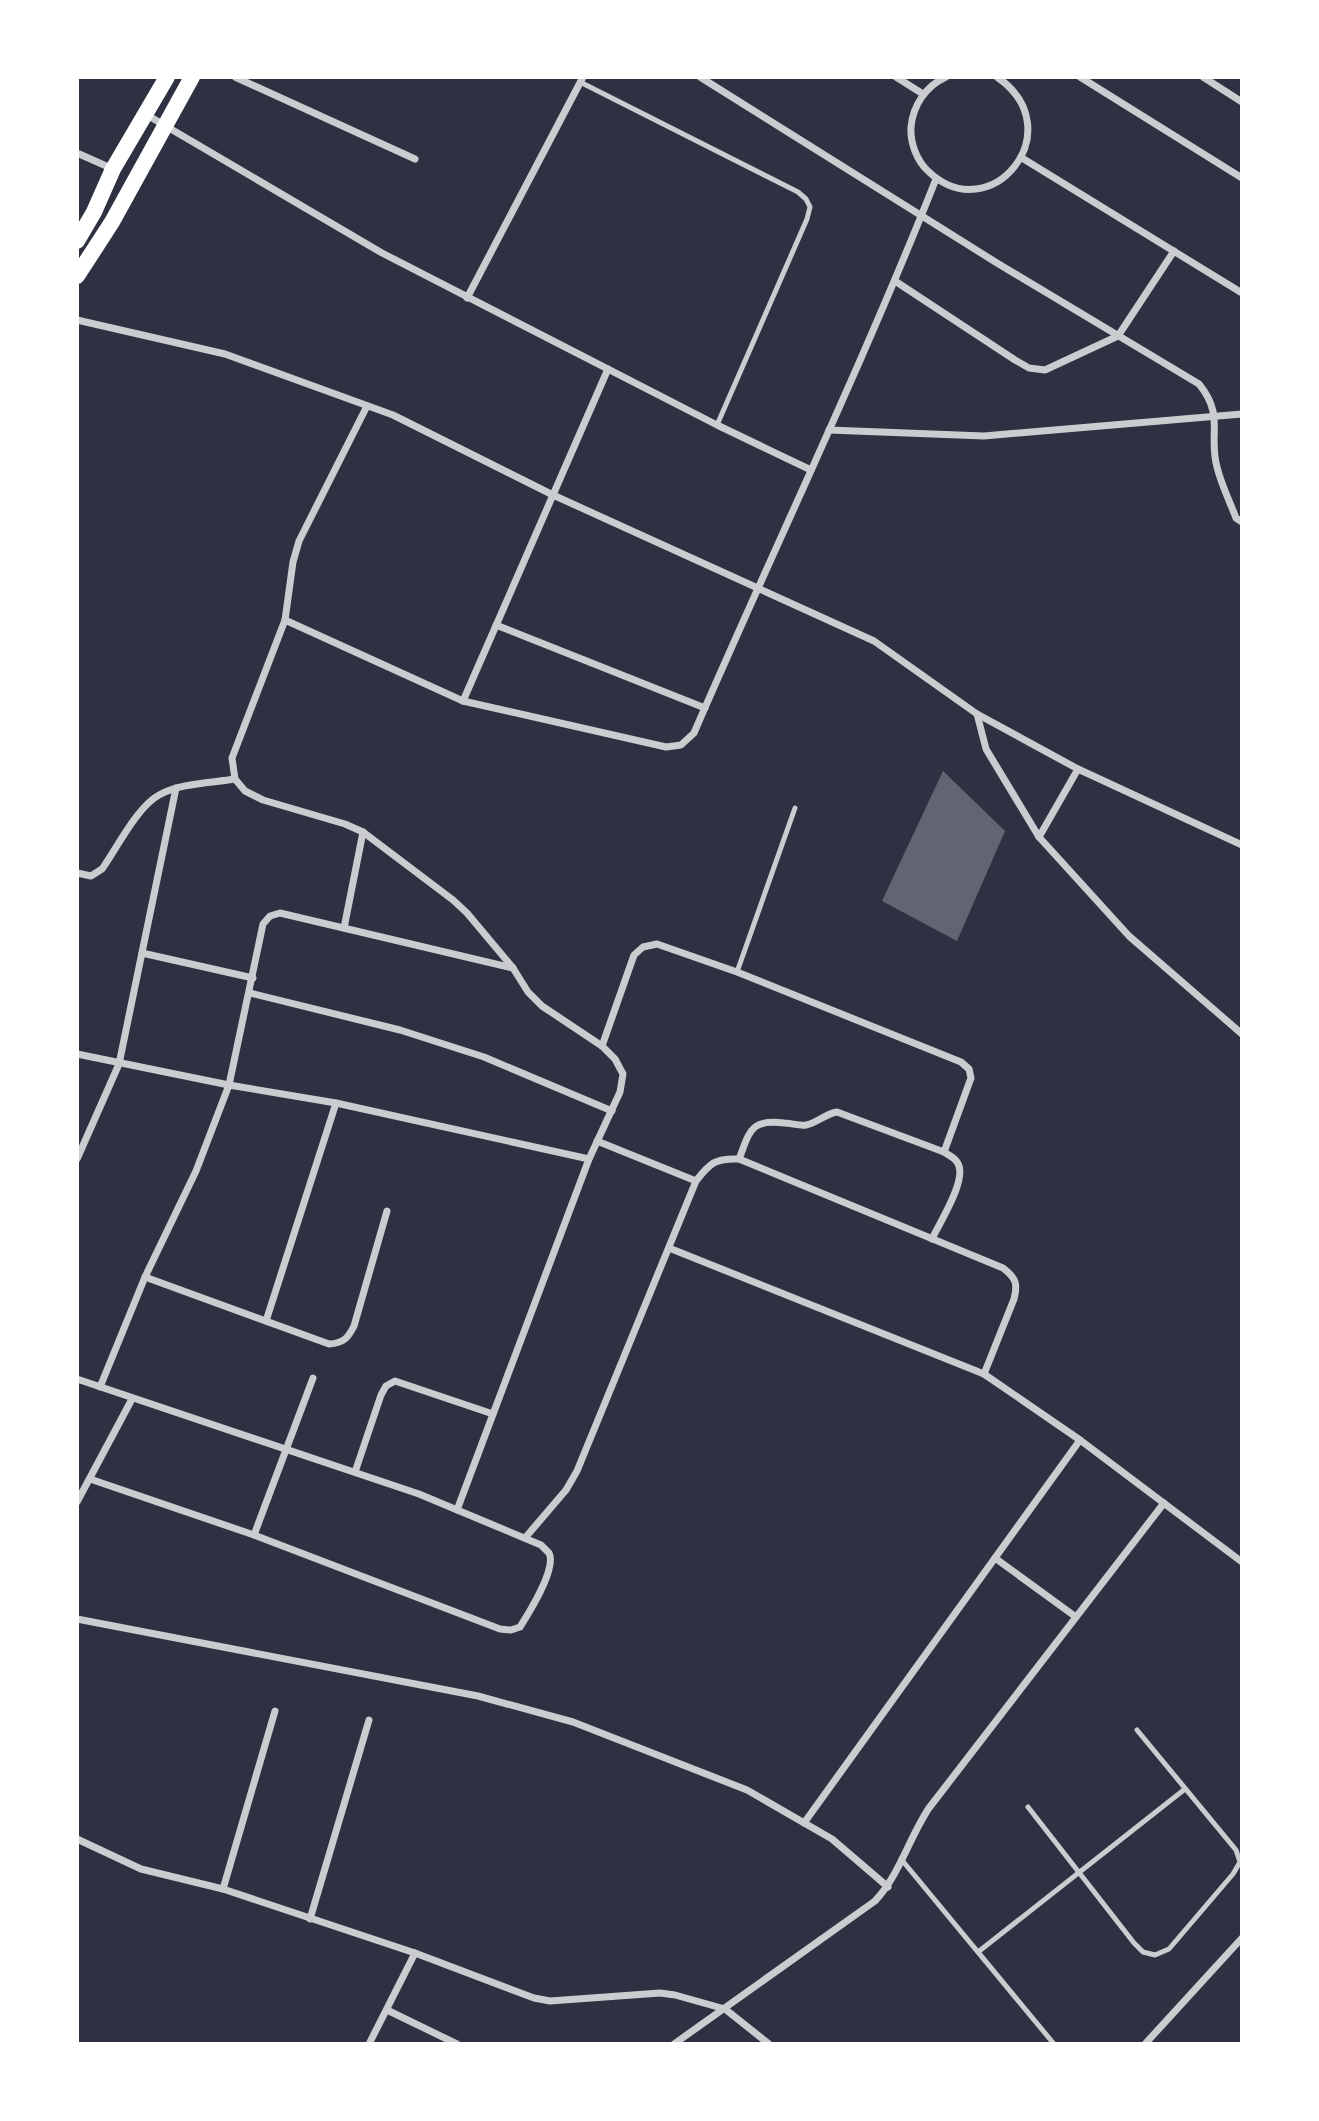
<svg xmlns="http://www.w3.org/2000/svg" width="1319" height="2121" font-family="'Exo 2',sans-serif">
<style>
.building{fill:#626471}
.lines{fill:none;stroke-linecap:round;stroke-linejoin:round}
.service{stroke:#caccd0;stroke-width:5}
.minor{stroke:#caccd0;stroke-width:7}
.primary{stroke:#fff;stroke-width:16}
</style>
<rect width="100%" height="100%" fill="#2d3142"/>
<polygon class="building" points="943,771 1005,831 957,941 882,901"/>
<g class="lines">
<g class="service">
<polyline points="580,82 798,192 806,199 810,207 807,219 717,425"/>
<polyline points="737,972 795,808"/>
<polyline points="1028,1807 1134,1943 1143,1952 1155,1955 1169,1949 1233,1874 1240,1862 1236,1850 1137,1730"/>
<polyline points="901,1859 1054,2044"/>
<polyline points="978,1952 1185,1789"/>
</g>
<g class="minor">
<polyline points="235,77 415,159"/>
<path d="M700,77L997,263L1199,384C1225,416 1208,434 1217,467C1221,484 1230,502 1236,518L1242,522"/>
<polyline points="896,77 923,94"/>
<path d="M946,77C926,86 913,105 911,127C910,143 917,161 928,171C990,231 1074,130 997,77"/>
<polyline points="1080,77 1242,178"/>
<polyline points="1203,77 1242,102"/>
<polyline points="147,115 382,253 717,425 811,470"/>
<polyline points="77,153 113,169"/>
<polyline points="1022,158 1242,293"/>
<polyline points="895,281 1015,360 1029,368 1045,370 1118,336 1174,251"/>
<polyline points="467,298 583,77"/>
<polyline points="77,320 225,354 393,415 553,495 874,641 977,714 1078,769 1242,845"/>
<polyline points="367,406 299,541 293,562 285,620 232,758 235,779 245,791 263,800 345,824 363,832 453,900 467,913 513,968 528,992 542,1006 602,1046 615,1059 623,1074 620,1092 589,1159 457,1510"/>
<polyline points="829,430 984,436 1242,414"/>
<path d="M285,620L463,701L666,747L681,745L694,733C774,548 862,366 936,179"/>
<polyline points="496,625 705,708"/>
<polyline points="463,701 608,369"/>
<polyline points="977,714 986,749 1039,837 1129,936 1242,1034"/>
<polyline points="1039,837 1078,769"/>
<path d="M77,873L91,876L102,869C117,848 137,807 159,795C180,783 211,783 235,779"/>
<polyline points="344,928 363,832"/>
<polyline points="142,953 253,978"/>
<polyline points="250,993 400,1030 484,1057 612,1111"/>
<polyline points="602,1046 634,955 643,947 657,944 737,972 961,1062 969,1069 971,1078 944,1152"/>
<polyline points="77,1054 229,1085 336,1103 589,1159"/>
<polyline points="597,1141 696,1181"/>
<polyline points="77,1159 119,1064 176,788"/>
<path d="M739,1159C750,1131 750,1119 784,1123C791,1123 799,1126 806,1125C817,1123 825,1114 837,1112L944,1152C948,1155 954,1157 957,1162C969,1177 940,1222 932,1239"/>
<polyline points="669,1248 984,1374 1080,1440 1242,1562"/>
<path d="M145,1277L329,1344C344,1343 348,1338 354,1326L387,1211"/>
<polyline points="266,1321 336,1103"/>
<path d="M77,1379L419,1494L541,1545C542,1546 548,1552 549,1553C557,1568 529,1613 520,1627L511,1630L500,1629L254,1535L90,1479"/>
<polyline points="100,1387 145,1277 196,1171 229,1085 263,924 270,916 280,913 513,968"/>
<polyline points="355,1472 381,1395 386,1386 395,1381 493,1414"/>
<polyline points="77,1502 132,1399"/>
<polyline points="254,1535 313,1378"/>
<path d="M525,1538L566,1490L577,1471L696,1181C710,1163 715,1158 739,1159L1003,1268C1016,1278 1018,1284 1014,1299L984,1374"/>
<polyline points="995,1558 1076,1617"/>
<polyline points="77,1619 478,1696 573,1722 747,1790 832,1839 888,1887"/>
<polyline points="804,1823 1080,1440"/>
<polyline points="77,1839 141,1869 223,1889 415,1953 534,1998 550,2001 660,1993 675,1995 725,2009 769,2044"/>
<polyline points="223,1889 275,1711"/>
<polyline points="310,1919 369,1720"/>
<polyline points="387,2010 457,2044"/>
<polyline points="369,2044 415,1953"/>
<path d="M674,2044L875,1901C900,1874 909,1838 929,1808L1164,1503"/>
<polyline points="1145,2044 1242,1938"/>
</g>
<g class="primary">
<polyline points="77,241 94,212 113,169 167,77"/>
<polyline points="77,276 112,222 192,77"/>
</g>
</g>
<rect width="1319" height="2121" fill="none" stroke="#ffffff" stroke-width="158"/>
</svg>
